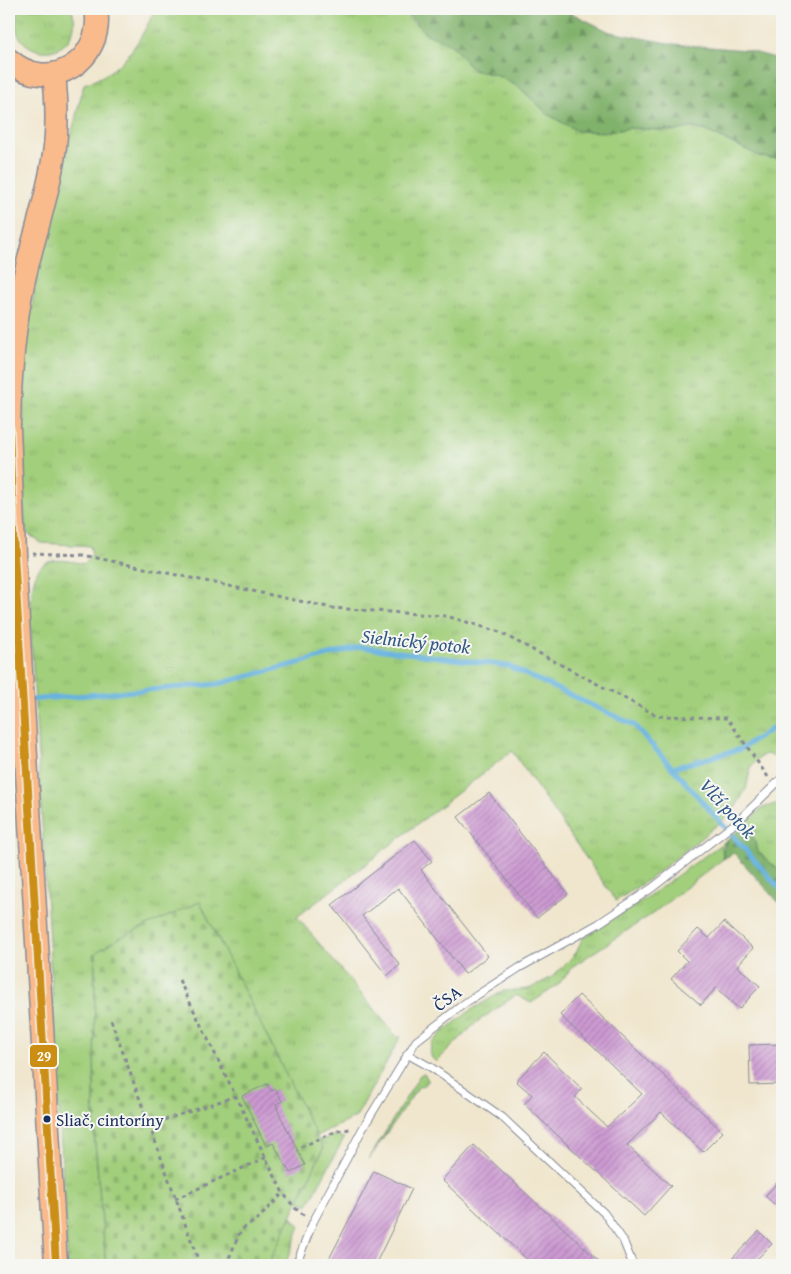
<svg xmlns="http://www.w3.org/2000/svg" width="791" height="1274" font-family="'Gentium Book Plus',serif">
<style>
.grass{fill:url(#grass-tufts);stroke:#5e7f6d}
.forest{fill:url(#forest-firs);stroke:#4e7065}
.cemetery{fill:url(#cemetery-stones);stroke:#5e7f6d}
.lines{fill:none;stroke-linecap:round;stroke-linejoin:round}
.stream{stroke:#68b3e0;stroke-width:5}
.building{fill:url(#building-hatch)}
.lane-casing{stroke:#868a96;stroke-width:9}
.primary-casing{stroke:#868a96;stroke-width:25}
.path{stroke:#868a96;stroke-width:3;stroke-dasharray:4 4;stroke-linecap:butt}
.lane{stroke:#fff;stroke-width:7}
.primary{stroke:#fabb8c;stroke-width:22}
.bus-1-casing{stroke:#f6f6f2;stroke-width:11}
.bus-1{stroke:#cb8e13;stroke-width:8}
.bus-dot{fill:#1b2f5e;stroke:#f6f6f2;stroke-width:2}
.labels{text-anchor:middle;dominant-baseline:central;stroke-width:4;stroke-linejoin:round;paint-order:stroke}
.bus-label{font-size:17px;fill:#1b2f5e;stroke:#f6f6f2;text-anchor:start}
.street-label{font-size:18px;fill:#1b2f5e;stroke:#f6f6f2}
.water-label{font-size:19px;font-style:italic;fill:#325785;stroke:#f6f6f2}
.line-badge{stroke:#f6f6f2;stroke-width:2}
.badge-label{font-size:14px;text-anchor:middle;font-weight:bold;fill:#fff}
</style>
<defs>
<pattern id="grass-tufts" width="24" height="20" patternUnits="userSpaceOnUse" patternTransform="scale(1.25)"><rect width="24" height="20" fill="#a2cf7c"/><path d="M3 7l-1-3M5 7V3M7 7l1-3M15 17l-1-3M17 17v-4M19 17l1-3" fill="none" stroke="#8bb26e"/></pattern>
<pattern id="forest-firs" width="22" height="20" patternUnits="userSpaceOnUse" patternTransform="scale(1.25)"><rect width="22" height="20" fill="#81b26c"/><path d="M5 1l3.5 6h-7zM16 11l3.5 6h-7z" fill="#69915c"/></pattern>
<pattern id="cemetery-stones" width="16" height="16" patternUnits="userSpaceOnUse" patternTransform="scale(1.25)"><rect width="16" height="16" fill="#a2cf7c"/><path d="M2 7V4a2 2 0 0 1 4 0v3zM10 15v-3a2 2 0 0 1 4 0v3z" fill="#8bb26e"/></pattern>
<pattern id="building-hatch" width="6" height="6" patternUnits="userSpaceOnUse" patternTransform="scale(1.25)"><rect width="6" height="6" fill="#cd9ad2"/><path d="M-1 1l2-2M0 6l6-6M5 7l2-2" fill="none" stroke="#a67eae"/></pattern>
</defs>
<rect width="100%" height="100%" fill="#f6f6f2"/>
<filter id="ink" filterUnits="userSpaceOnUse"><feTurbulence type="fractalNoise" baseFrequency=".02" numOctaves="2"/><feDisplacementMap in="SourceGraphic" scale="10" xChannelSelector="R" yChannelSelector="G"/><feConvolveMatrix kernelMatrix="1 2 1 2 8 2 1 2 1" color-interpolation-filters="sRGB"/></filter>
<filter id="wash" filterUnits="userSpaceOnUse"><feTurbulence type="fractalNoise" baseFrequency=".0096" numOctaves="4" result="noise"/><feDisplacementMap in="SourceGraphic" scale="20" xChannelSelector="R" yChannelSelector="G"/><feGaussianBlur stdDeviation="1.12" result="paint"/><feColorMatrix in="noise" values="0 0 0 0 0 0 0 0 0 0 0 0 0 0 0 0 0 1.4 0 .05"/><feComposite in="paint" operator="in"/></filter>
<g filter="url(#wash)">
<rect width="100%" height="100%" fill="#f0e6cd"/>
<g class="grass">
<path d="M19,9H71C75,16 75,24 73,31C60,69 2,49 19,9Z"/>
<path d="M155,9H404L414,23L453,46L473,70L496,75L519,87L549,115L609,132L629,128L675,131L691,127L704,130L762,157L782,159V761L768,754L763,755L751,766L746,789L732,813L652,877L616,901L512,751L297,917L398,1038L401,1036L356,1117L316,1136L200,902L95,953L94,1131L106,1265H68L30,618C33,573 32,551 84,564L92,554L90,546L41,543L27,533L24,521L23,357L41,254L84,84C121,73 140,43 155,9Z"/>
<polygon points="782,802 782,873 781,873 758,851 753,837 738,830 762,808"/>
<polygon points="727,840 722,847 723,859 652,914 573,966 558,985 531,1003 516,995 477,1022 436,1062 432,1058 430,1052 432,1043 444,1031 471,1010 503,991 529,989 552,977 576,953 582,939 643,900"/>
<polygon points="424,1073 428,1080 422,1087 419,1086 369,1159 420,1075"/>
<polygon points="334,1135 344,1138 308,1205 298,1201 323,1149 319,1141"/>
<polygon points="291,1216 300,1226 285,1265 268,1265"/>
</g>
<g class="forest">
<polygon points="404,9 563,9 610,32 673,44 746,50 782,60 782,159 762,157 704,130 691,128 675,131 629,128 609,132 577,131 549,115 519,87 496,75 473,70 453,46 425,33"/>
<path d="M738,830L753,837L758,852L782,873V906L734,853L723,859C722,844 727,840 738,830Z"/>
</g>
<polygon class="cemetery" points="200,902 323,1149 268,1265 106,1265 94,1131 95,953 119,938"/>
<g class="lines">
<g class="stream">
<polyline points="29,700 218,684 360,647 508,666 634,725 782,891"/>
<polyline points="672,768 741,749 782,722"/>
</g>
</g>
<g id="blocks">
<g class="building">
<polygon points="489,793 568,894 537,918 458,817"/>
<polygon points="415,840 432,861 421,870 488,956 465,974 398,888 362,916 400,965 387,976 332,905"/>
<polygon points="724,922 753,948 737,966 760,986 739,1009 716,988 701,1005 671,979 687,961 677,951 698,929 709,938"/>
<polygon points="579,995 723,1132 703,1152 661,1112 627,1145 671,1186 644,1216 524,1104 532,1095 516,1081 544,1052 582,1089 575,1097 607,1127 642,1094 560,1015"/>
<polygon points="782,1044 782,1084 750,1085 749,1045"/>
<polygon points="267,1084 271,1091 276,1089 282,1101 276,1104 279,1113 305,1165 290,1173 273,1143 266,1146 242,1096"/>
<polygon points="474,1145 531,1198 603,1265 533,1265 442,1180"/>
<polygon points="374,1171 412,1189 375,1265 326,1265"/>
<polygon points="782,1177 782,1211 765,1196"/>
<polygon points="759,1231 772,1244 751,1265 726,1265"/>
</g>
</g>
</g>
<g filter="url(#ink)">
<use href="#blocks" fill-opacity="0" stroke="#868a96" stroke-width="1"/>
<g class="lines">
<g class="lane-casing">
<g id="lane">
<polyline points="407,1054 432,1068 502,1117 604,1213 623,1240 633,1265"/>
<polyline points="296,1265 313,1222 363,1128 416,1041 465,1003 519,968 598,924 652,888 738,821 782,778"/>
</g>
</g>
<g class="primary-casing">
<g id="primary">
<path d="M9,60C50,96 105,60 96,9"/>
<path d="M9,425C10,377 13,331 23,284C32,241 48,198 54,154C58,127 57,101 54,74"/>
<polyline points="9,428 14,553 56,1265"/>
</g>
</g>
<g class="path">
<polyline points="32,553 83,555 332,608 446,616 497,631 658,716 727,718 768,777"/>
<polyline points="179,980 283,1193 295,1208 305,1216"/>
<polyline points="111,1020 200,1265"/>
<polyline points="149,1125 236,1096"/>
<polyline points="301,1147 337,1131 350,1129"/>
<polyline points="175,1199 267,1157"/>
<polyline points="226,1265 241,1230 259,1218 283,1193"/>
</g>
<use href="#lane" class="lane"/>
<use href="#primary" class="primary"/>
<g class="bus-1-casing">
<polyline id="bus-1" points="9,428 14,553 56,1265"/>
</g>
<use href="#bus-1" class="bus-1"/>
</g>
</g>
<circle class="bus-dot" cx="47" cy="1119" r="4.5"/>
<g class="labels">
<g class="bus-label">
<text x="56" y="1119">Sliač, cintoríny</text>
</g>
<g class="street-label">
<text transform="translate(447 998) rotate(-36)">ČSA</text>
</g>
<g class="water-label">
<text transform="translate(416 641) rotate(6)">Sielnický potok</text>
<text transform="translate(728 808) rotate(48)">Vlčí potok</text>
</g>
</g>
<rect class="line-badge" x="29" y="1044" width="29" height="24" rx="5" fill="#cb8e13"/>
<g class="badge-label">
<text x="44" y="1061">29</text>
</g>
<rect width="791" height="1274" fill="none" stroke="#f6f6f2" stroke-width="30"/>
</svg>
